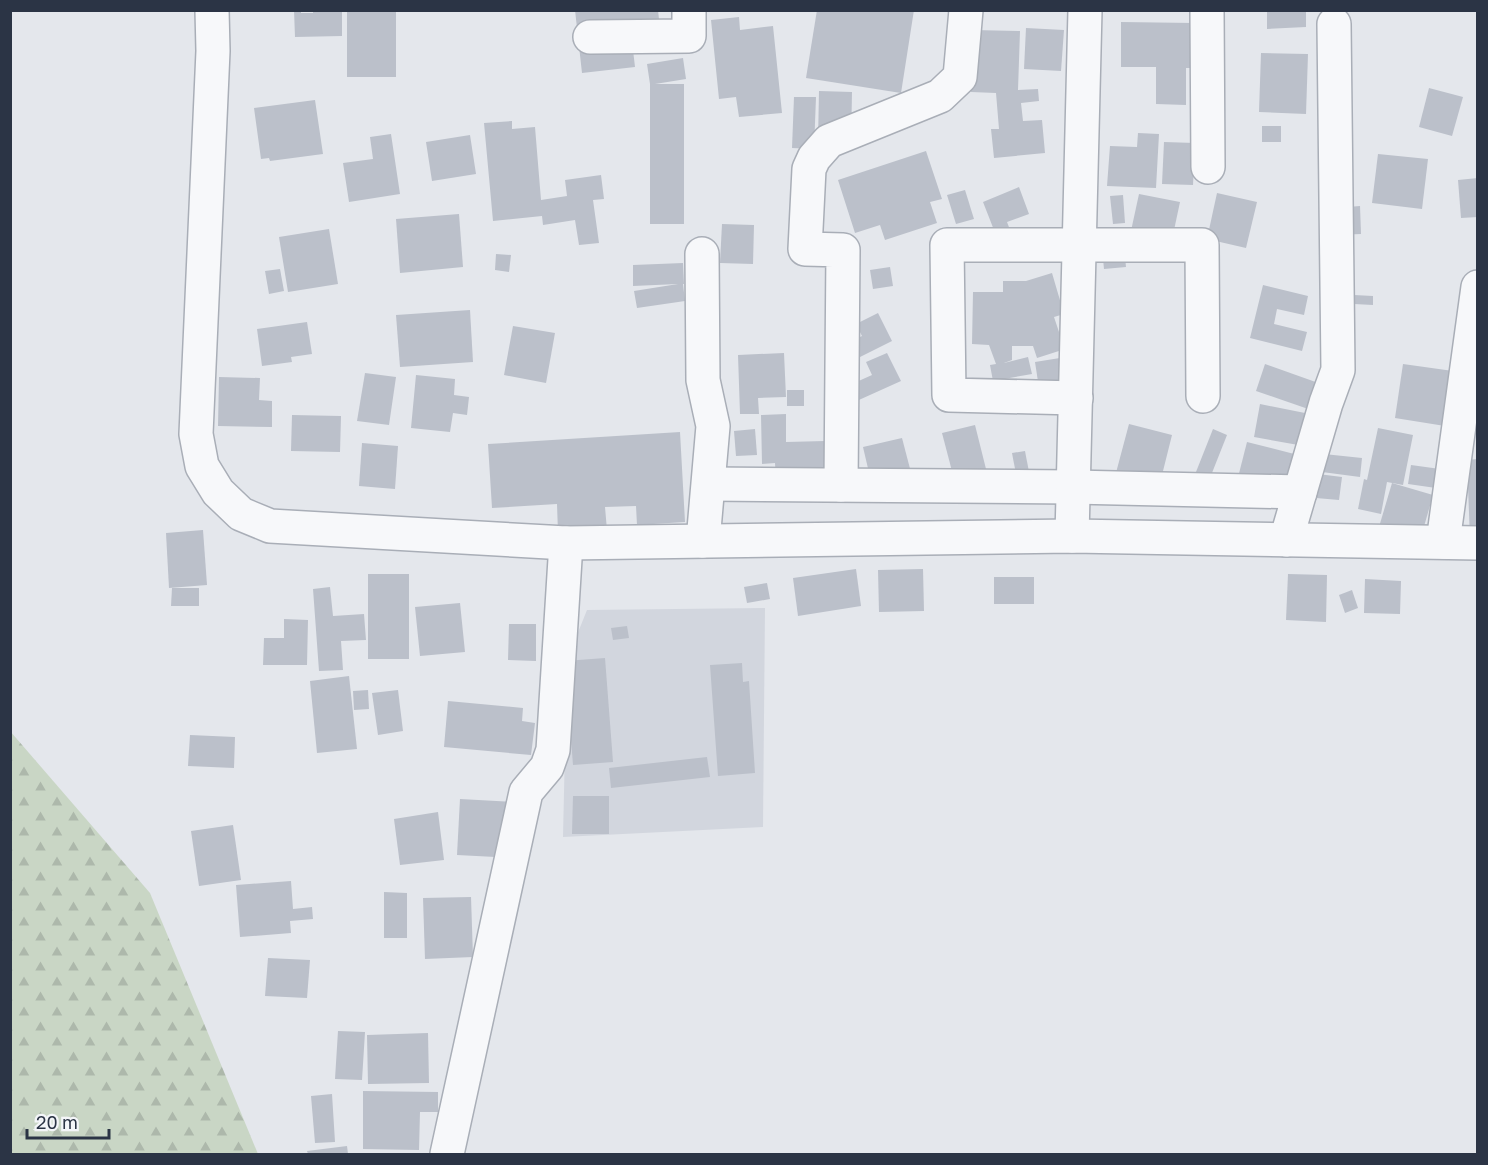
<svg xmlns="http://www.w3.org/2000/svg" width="1488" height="1165" font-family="'Golos Text',sans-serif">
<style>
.built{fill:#d2d6de}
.forest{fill:url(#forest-firs)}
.building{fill:#bbc0ca}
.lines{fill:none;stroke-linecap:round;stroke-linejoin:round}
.minor-casing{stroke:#a9aeb7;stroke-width:36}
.minor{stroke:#f7f8fa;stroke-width:33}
</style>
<defs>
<pattern id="forest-firs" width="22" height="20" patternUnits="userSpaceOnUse" patternTransform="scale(1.5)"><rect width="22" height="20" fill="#c9d6c5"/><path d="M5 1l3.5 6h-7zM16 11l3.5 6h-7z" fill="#adb8ab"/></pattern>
</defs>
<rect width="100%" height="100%" fill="#e4e7ec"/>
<polygon class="built" points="765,608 763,827 563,837 567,660 587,610"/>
<polygon class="forest" points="10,731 150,893 258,1154 11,1154"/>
<g class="building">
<polygon points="294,10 301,10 301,13 313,13 313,10 342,10 342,36 295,37"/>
<rect x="347" y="10" width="49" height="67"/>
<polygon points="575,10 658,10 662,47 633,50 635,67 582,73"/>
<polygon points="817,10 914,10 901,93 806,78"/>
<polygon points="1267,10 1306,10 1306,27 1267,29"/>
<polygon points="739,17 740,30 773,26 782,113 739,117 736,97 719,99 711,20"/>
<polygon points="1121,22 1194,23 1193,68 1186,68 1186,105 1156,104 1156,67 1121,67"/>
<polygon points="1026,28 1064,30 1061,71 1024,69"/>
<polygon points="973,30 1020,31 1018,90 1038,89 1039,101 1021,103 1023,121 1042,120 1045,153 994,158 991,129 999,129 996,93 971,92"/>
<polygon points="1261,53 1308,54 1306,114 1259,112"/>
<polygon points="683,58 686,79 655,84 684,84 684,224 650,224 650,84 647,64"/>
<polygon points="1429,88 1463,97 1452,136 1419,127"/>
<polygon points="819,91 852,92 851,143 818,142"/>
<polygon points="794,97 816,97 814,149 792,148"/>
<polygon points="315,100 323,154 270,161 269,158 261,159 254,108"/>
<polygon points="512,121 512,129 535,127 541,200 567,196 565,180 601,175 604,199 593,200 599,243 579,245 575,220 543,225 542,216 493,221 484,123"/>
<rect x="1262" y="126" width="19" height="16"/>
<polygon points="1138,133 1159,134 1156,188 1107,186 1110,146 1137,147"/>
<polygon points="391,134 400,194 349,202 343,163 373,159 370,137"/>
<polygon points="470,135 476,174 432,181 426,142"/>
<polygon points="1164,142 1195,143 1193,185 1162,184"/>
<polygon points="926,151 942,199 930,202 937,223 885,240 880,225 855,233 838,180"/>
<polygon points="1378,154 1428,159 1422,209 1372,203"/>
<polygon points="1478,178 1478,217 1461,218 1458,180"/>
<polygon points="1019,187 1029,214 1007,222 1015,243 1001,248 983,202"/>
<polygon points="965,190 974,219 956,224 947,195"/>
<polygon points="1217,193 1257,202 1246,248 1207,239"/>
<polygon points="1139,194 1180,202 1167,263 1126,254"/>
<polygon points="1123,195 1125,223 1113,224 1110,196"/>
<polygon points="1360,206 1361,234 1337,235 1336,208"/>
<polygon points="459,214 463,267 400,273 396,219"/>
<polygon points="722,224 754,225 753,264 720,263"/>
<polygon points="329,229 338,284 288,292 279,237"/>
<polygon points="1124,246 1126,267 1104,269 1102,248"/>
<polygon points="496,254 511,255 509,272 495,270"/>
<polygon points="683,263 684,284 683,284 685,301 637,308 634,291 678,284 633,286 633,265"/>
<polygon points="890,267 893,286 873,289 870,270"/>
<polygon points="280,269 284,291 269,294 265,271"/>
<polygon points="1052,273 1064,314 1054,317 1062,341 1062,350 1037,358 1033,346 1012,346 1012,360 1004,363 1028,357 1032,374 993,381 990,365 996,364 989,345 972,344 973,292 1003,292 1003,281 1026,281"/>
<polygon points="1263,285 1308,296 1304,315 1277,309 1274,324 1307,332 1302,351 1250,338"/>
<polygon points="1354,295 1373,296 1373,305 1354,304"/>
<polygon points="470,310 473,362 400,367 396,315"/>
<polygon points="878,313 892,341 854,360 846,344 862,336 856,324"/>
<polygon points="307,322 312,354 291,357 292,362 262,366 257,329"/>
<polygon points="513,326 555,333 546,383 504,375"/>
<polygon points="784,353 786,397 758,398 759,414 740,414 738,355"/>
<polygon points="887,353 901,381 850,404 843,388 872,375 866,362"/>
<polygon points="1060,358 1068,410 1043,414 1035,362"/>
<polygon points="1265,364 1324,385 1314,411 1256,391"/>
<polygon points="1403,364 1453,371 1445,426 1395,418"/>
<polygon points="365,373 396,377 389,425 357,421"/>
<polygon points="416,375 455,379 454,395 469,397 467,415 453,413 450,432 411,428"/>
<polygon points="219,377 260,378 259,400 272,401 272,427 218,426"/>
<rect x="787" y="390" width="17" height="16"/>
<polygon points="1260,404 1310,414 1304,446 1254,437"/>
<polygon points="786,414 786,442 825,441 826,479 776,481 775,463 762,464 761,415"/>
<polygon points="292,415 341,416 340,452 291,451"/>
<polygon points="1129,424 1172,435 1157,495 1113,484"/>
<polygon points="975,425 990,485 958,494 942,433"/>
<polygon points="1378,428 1413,435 1403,485 1387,482 1381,514 1358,509 1364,479 1367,480"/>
<polygon points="755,429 757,455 736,456 734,431"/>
<polygon points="1213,429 1227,435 1208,483 1194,477"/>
<polygon points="680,432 685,522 637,525 636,506 605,507 607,530 558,533 557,504 492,508 488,444"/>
<polygon points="902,438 914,484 874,494 863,447"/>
<polygon points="1247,442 1302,456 1291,496 1233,497"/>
<polygon points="362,443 398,446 395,489 359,486"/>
<polygon points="1025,451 1029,472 1016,474 1012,453"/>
<polygon points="1324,454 1362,458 1360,477 1322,472"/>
<polygon points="1478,459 1478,539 1470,539 1467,460"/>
<polygon points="1411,465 1440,469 1436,488 1408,484"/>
<polygon points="1318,474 1342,477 1339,500 1316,498"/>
<polygon points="1392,483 1433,495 1417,551 1379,527"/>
<polygon points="203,530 207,585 169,588 166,533"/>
<polygon points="856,569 861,606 798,616 793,578"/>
<polygon points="923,569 924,611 879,612 878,570"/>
<rect x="368" y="574" width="41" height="85"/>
<polygon points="1288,574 1327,575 1326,622 1286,620"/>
<rect x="994" y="577" width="40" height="27"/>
<polygon points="1365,579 1401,581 1400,614 1364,613"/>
<polygon points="767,583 770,599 747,603 744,587"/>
<polygon points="330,587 333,616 364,614 366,640 341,641 343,670 319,671 313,589"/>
<polygon points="172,588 199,588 199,606 171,606"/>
<polygon points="1352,590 1358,608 1345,613 1339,595"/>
<polygon points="460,603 465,652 420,656 415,607"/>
<polygon points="284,619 308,620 307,665 263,665 264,638 284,638"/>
<polygon points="509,624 536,624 536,661 508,660"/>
<polygon points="627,626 629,638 613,640 611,628"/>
<polygon points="605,658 613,762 573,765 565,661"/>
<polygon points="742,663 743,682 749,681 755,773 718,776 710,665"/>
<polygon points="349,676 357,749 317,753 310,681"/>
<polygon points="368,690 369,709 354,710 353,691"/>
<polygon points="398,690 403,731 378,735 372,693"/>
<polygon points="448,701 523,708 522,721 535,723 531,755 444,747"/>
<polygon points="190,735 235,737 234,768 188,766"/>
<polygon points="707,757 710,777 611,788 609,768"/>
<polygon points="573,796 609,796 609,834 572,834"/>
<polygon points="460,799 516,802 513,858 457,855"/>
<polygon points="438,812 444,860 400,865 394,819"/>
<polygon points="233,825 241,880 199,886 191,831"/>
<polygon points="291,881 293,909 312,907 313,919 290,921 291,933 240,937 236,885"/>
<polygon points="384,892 407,893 407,938 384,938"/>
<polygon points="471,897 473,957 425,959 423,898"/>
<polygon points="268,958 310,960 307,998 265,996"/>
<polygon points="338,1031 365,1032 362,1080 335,1079"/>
<polygon points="428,1033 429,1083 368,1084 367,1035"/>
<polygon points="363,1091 438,1092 438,1112 420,1112 419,1150 363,1149"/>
<polygon points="332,1094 335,1142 315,1143 311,1096"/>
<polygon points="347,1146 348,1154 308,1154 307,1151"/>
</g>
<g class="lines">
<g class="minor-casing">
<g id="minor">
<polyline points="212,10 213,51 196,434 202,466 218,492 241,514 270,526 566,543 1072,536 1478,543"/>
<polyline points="1207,10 1208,167"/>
<polyline points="590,37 689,36 689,10"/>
<polyline points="702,254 703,380 713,426 703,541"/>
<polyline points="1076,398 949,395 947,245 1202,245 1203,396"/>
<polyline points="709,484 1073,487 1300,492"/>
<polyline points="841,485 843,250 805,249 809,169 814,158 829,141 940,96 960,77 966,10"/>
<polyline points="1072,536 1085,10"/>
<polyline points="1286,540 1326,403 1338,370 1334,24"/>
<polyline points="1443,542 1478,287"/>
<polyline points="447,1154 526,792 547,767 553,750 566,543"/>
</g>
</g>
<use href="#minor" class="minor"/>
</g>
<rect width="1488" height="1165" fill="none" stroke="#2b3445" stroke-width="24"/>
<path d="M27 1129v9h82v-9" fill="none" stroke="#2b3445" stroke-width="3"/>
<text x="36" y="1129" font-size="18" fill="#2b3445" stroke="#f4f6f9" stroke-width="4.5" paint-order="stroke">20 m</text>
</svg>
